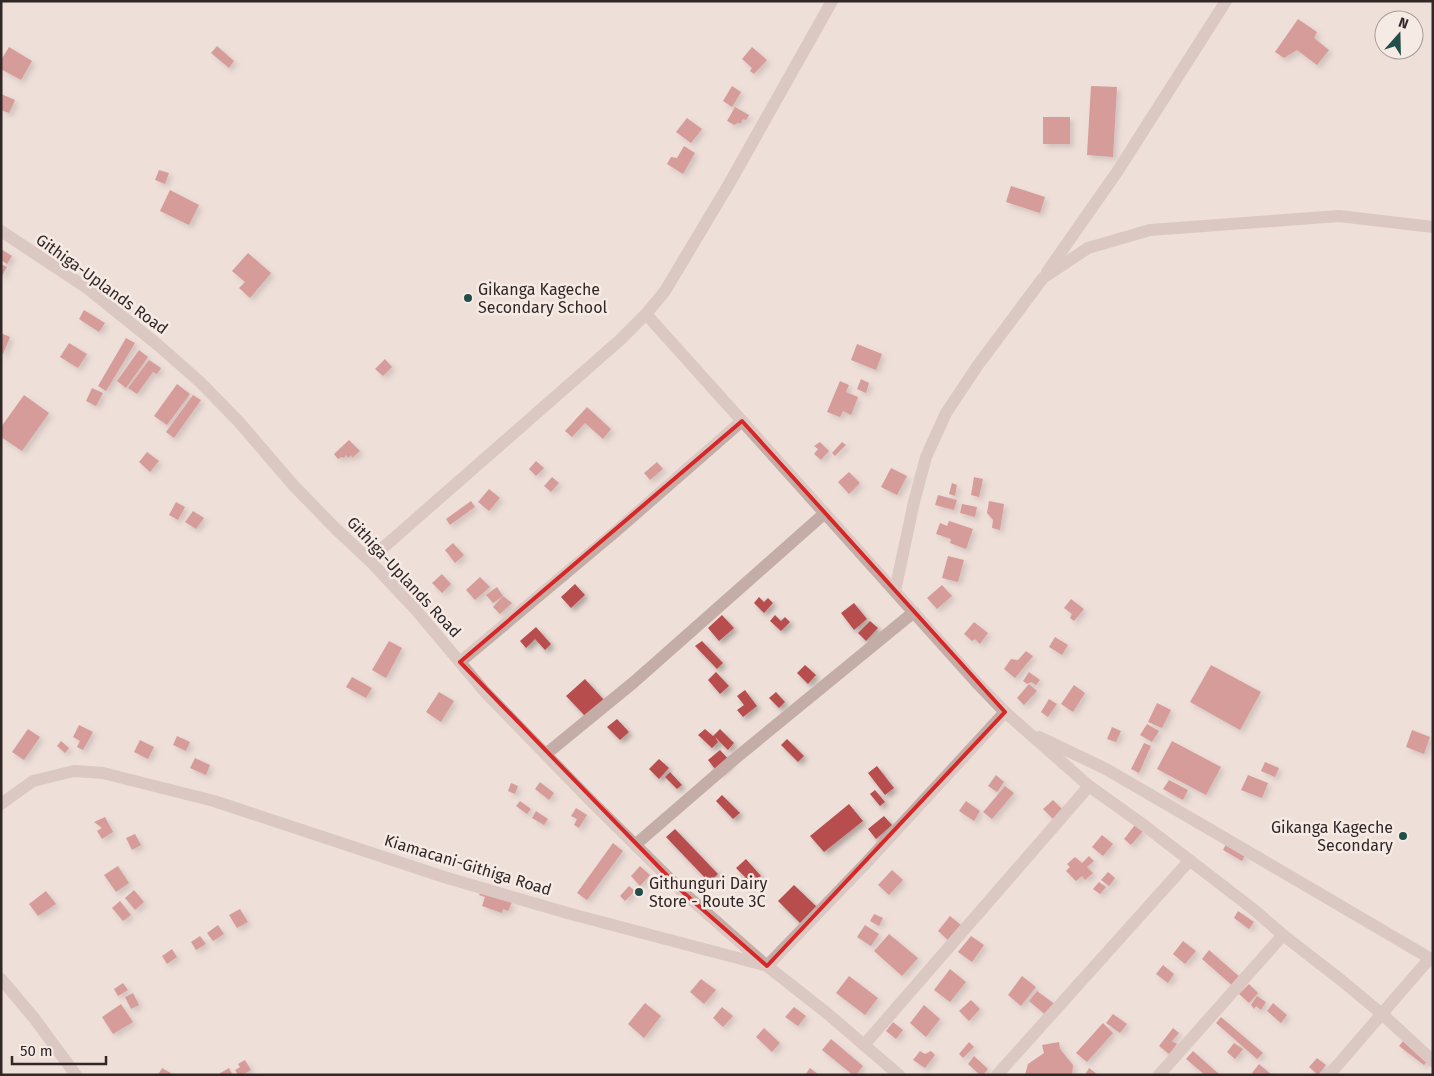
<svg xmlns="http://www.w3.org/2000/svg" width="1434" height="1076" font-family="'Fira Sans',sans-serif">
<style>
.building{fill:#b84e4d;filter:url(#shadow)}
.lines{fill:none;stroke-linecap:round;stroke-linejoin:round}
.street{stroke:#c4ada7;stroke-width:12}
.marked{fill:none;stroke:#d62828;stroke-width:4;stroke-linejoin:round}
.poi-dot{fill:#214e46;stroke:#f6eae5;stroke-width:2}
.labels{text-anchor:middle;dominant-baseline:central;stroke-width:5;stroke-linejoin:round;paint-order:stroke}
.street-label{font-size:16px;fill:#312726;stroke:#f6eae5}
.poi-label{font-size:16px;fill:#312726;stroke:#f6eae5;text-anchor:start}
</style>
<defs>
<filter id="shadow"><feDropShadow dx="3.5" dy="3.5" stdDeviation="2.5" flood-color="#0004"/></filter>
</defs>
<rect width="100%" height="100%" fill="#eedfd9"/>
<g class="building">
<polygon points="1298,19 1317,32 1314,38 1329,50 1317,65 1297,50 1284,58 1275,52"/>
<polygon points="217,46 234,61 229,68 211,53"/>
<polygon points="9,47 32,61 21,80 1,69 1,60"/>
<polygon points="752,47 767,60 754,74 750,71 752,68 742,59"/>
<polygon points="732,86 741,92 732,107 723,101"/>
<polygon points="1091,86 1117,87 1113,157 1087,155"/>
<polygon points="1,94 15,100 9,113 1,110"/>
<polygon points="735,107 749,115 746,120 743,119 741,123 738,123 734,125 727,121"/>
<rect x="1043" y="117" width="27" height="27"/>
<polygon points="687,118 702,129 691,143 676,132"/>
<polygon points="684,146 695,153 683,174 667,164 671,157 677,158"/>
<polygon points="159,170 169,173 165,184 155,180"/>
<polygon points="1011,186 1045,197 1040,213 1006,202"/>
<polygon points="170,190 199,205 189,225 160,211"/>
<polygon points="1,249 12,256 7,264 1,260"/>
<polygon points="248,253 271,273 250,298 239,288 245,282 232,271"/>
<polygon points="1,264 7,267 1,278"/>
<polygon points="84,310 105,323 99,332 79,319"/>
<polygon points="1,333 10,337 3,354 1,354"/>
<polygon points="126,338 135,343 106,391 98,386"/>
<polygon points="69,343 87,354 78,368 60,357"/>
<polygon points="857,344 882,354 876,370 851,360"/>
<polygon points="139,350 148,357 126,388 117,381"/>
<polygon points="385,359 392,367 383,376 375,369"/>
<polygon points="149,360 161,368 157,374 153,372 137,394 128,388"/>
<polygon points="861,379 869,383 866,393 857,389"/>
<polygon points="840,381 849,385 846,392 858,397 851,415 843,411 840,417 827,412"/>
<polygon points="177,384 190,394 167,425 154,416"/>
<polygon points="92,388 103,393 96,406 86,401"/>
<polygon points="24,395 49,413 22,451 1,437 1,427"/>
<polygon points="193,395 201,400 174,438 166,432"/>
<polygon points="587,407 611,429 603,439 585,423 572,437 565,431"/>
<polygon points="349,440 360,451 352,458 351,455 348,458 346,455 344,458 342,457 338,459 334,454"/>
<polygon points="820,442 829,451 821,460 814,454 818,449 814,446"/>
<polygon points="842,442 846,445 835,456 832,453"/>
<polygon points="147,452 159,461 150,472 139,462"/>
<polygon points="536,461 544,468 536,476 529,469"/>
<polygon points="657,462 663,469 650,480 644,473"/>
<polygon points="891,468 907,476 897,495 881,487"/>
<polygon points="849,472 860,483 849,494 838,482"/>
<polygon points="552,477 559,483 551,492 544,486"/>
<polygon points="974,477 983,479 979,497 971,495"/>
<polygon points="952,483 957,485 955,496 949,494"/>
<polygon points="489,489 500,498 489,511 478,502"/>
<polygon points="938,495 957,500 954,510 935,505"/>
<polygon points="471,501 475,507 450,525 446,519"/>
<polygon points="989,501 1004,504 1000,530 992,528 993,520 987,513"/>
<polygon points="176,502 185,507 178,520 169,515"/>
<polygon points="962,504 977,507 975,517 960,513"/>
<polygon points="193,511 204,518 196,529 185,522"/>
<polygon points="949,521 973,529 966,549 950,543 951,539 936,534 940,523 947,526"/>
<polygon points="453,543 464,555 455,563 445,550"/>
<polygon points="948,556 964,560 958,582 942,578"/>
<polygon points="442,574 451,584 442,593 432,583"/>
<polygon points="480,577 490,587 475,600 466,590"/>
<polygon points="575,584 585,595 571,608 561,597"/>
<polygon points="942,585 952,596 937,609 927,598"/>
<polygon points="497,587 503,596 493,603 486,595"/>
<polygon points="503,596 512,603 500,614 493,607"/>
<polygon points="759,597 764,602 768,598 773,603 764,613 754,603"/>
<polygon points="1071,599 1084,609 1074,621 1070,618 1072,614 1064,608"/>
<polygon points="854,603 867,619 854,630 841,613"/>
<polygon points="722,615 734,628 719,641 708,628"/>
<polygon points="775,615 781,621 785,617 790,622 781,631 770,621"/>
<polygon points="870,621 878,628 866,641 858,633"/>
<polygon points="974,622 988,633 980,644 975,639 972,641 964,634"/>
<polygon points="536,627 551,644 545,650 535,639 526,648 520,641"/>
<polygon points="1055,637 1068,645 1062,655 1049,647"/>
<polygon points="389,641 402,648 386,678 372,670"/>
<polygon points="702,641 723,663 717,669 695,646"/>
<polygon points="1026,651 1033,656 1015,678 1004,669 1011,659 1018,660"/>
<polygon points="805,665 816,675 808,684 797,673"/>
<polygon points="1211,665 1261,692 1240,730 1190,702"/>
<polygon points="716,672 729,686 720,694 708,680"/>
<polygon points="1029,672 1040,680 1036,685 1031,682 1027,684 1023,681"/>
<polygon points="352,677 372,688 366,698 346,687"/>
<polygon points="585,679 604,700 586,717 566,696"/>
<polygon points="1029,684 1037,691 1024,705 1017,698"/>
<polygon points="1074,685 1085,693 1073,712 1061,704"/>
<polygon points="745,690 757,706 743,717 737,710 744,705 737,696"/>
<polygon points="439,692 454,701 441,722 426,712"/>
<polygon points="776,692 785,702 779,708 769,698"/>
<polygon points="1049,699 1057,704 1048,717 1041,712"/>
<polygon points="1157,703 1171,710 1162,728 1148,722"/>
<polygon points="617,719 629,732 620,740 607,727"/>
<polygon points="1147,724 1159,731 1152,742 1140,735"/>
<polygon points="79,725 93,732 83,750 77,747 80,741 73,737"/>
<polygon points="1112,727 1121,731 1116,742 1107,739"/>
<polygon points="28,729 40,737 24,760 12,752"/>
<polygon points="705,729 713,736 720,729 734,743 728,750 715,737 718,742 712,748 698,735"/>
<polygon points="1412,730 1430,737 1424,754 1406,747"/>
<polygon points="177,736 190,742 186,751 173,745"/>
<polygon points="787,739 804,756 798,762 781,745"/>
<polygon points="140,740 154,747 148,759 134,752"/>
<polygon points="61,741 69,748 65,753 57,746"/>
<polygon points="1172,741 1221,767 1206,795 1157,769"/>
<polygon points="1144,743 1151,746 1139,773 1131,769"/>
<polygon points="720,750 731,762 718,773 708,760"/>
<polygon points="195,758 210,765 206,775 190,768"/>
<polygon points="659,759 669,768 659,779 649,769"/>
<polygon points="1265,762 1279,768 1275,777 1261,771"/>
<polygon points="877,766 894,788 885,795 868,773"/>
<polygon points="670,772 682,785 677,789 665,777"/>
<polygon points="996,775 1004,782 997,792 988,786"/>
<polygon points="1248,775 1268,783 1262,798 1241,790"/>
<polygon points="1169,780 1188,790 1183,800 1163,789"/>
<polygon points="540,782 554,793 549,800 535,789"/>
<polygon points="511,783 518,786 515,794 508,791"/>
<polygon points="1005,786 1014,793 992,819 983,812"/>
<polygon points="875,790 885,802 880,806 870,794"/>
<polygon points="722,795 740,813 733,819 716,801"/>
<polygon points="1053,800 1063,810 1054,820 1043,809"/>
<polygon points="520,801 531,809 527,814 516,806"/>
<polygon points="966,801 980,811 974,821 959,811"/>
<polygon points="849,804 863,821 824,852 810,836"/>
<polygon points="576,808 587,815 579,828 574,825 577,819 571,816"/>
<polygon points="536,811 548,819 544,825 532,818"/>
<polygon points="884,816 892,825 876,839 868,829"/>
<polygon points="105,817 113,832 102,839 97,831 102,828 94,822"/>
<polygon points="1135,825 1143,831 1131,845 1124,839"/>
<polygon points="675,829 718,874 709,882 666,837"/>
<polygon points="135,834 141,845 132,850 126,838"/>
<polygon points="1102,835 1113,844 1103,856 1092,847"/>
<polygon points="613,843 623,851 587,900 577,893"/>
<polygon points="1226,844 1245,855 1242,861 1223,850"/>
<polygon points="1089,856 1094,861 1087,867 1093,873 1085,880 1082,876 1076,881 1066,871 1070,867 1067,864 1075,857 1082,863"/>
<polygon points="746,859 761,876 748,888 741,881 745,877 736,868"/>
<polygon points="118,866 129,883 116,892 104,875"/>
<polygon points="640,866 650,875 640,886 631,876"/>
<polygon points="892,870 903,880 889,895 878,885"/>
<polygon points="1108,872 1115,878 1109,886 1101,880"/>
<polygon points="1099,882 1106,887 1100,894 1093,889"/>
<polygon points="794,885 817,907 801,924 778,901"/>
<polygon points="629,886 635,891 625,901 620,896"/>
<polygon points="134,890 144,902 135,910 125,898"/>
<polygon points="46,891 56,904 38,916 29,904"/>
<polygon points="481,891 512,902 508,911 503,909 502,913 482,906 485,897 479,895"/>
<polygon points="120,901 131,915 123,921 112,908"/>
<polygon points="240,909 248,922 237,928 229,915"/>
<polygon points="1238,911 1254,922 1249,929 1234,918"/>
<polygon points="874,914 883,918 879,926 870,921"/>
<polygon points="950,916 961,925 948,940 938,931"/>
<polygon points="218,925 224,934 213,941 207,933"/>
<polygon points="865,925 879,934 871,946 857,937"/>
<polygon points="889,934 918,958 902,976 874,951"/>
<polygon points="200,936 206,944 196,950 191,942"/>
<polygon points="971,936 984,945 972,962 958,952"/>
<polygon points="1183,941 1196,951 1185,964 1173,954"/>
<polygon points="172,949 177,957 167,964 162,956"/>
<polygon points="1209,950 1241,978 1234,987 1202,959"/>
<polygon points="1163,965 1174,974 1168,983 1156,974"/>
<polygon points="950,969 966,982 950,1002 934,990"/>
<polygon points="849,976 878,998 865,1015 836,993"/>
<polygon points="1022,976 1036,987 1021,1006 1008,995"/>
<polygon points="701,979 716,990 704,1004 690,992"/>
<polygon points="123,983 128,990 118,996 114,989"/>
<polygon points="1249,984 1258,993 1249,1003 1239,994"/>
<polygon points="1037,991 1056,1005 1047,1016 1029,1001"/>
<polygon points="133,993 139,1005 131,1009 125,997"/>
<polygon points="1257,996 1266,1002 1261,1010 1256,1006 1254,1009 1251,1005"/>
<polygon points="971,1000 980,1009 969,1021 959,1011"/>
<polygon points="645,1003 661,1016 644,1038 628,1024"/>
<polygon points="1273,1003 1287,1015 1281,1023 1267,1011"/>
<polygon points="121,1004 133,1022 113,1034 102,1017"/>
<polygon points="924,1005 940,1019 926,1037 910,1023"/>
<polygon points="722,1007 733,1016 723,1027 713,1018"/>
<polygon points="794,1007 806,1016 798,1026 785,1017"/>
<polygon points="1113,1014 1127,1024 1120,1033 1106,1023"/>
<polygon points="1221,1017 1263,1053 1257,1059 1216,1023"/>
<polygon points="893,1022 903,1030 896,1039 886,1031"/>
<polygon points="1103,1023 1113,1033 1087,1062 1076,1053"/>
<polygon points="764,1028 780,1043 772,1052 756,1037"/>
<polygon points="1173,1028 1179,1033 1172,1041 1177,1044 1169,1054 1159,1046"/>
<polygon points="831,1039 863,1066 856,1075 853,1075 822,1050"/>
<polygon points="1403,1041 1428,1060 1424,1065 1399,1046"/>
<polygon points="969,1042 974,1047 963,1058 959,1054"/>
<polygon points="1059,1042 1060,1049 1073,1065 1072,1075 1025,1075 1028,1064 1044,1053 1042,1045"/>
<polygon points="1234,1043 1243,1049 1235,1059 1227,1052"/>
<polygon points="920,1051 925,1054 931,1051 935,1055 925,1068 913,1060"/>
<polygon points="1193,1051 1220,1075 1205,1075 1186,1059"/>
<polygon points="974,1056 988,1069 983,1075 980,1075 968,1064"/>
<polygon points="1317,1058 1326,1065 1318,1075 1309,1067"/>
<polygon points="245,1060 251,1070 243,1075 238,1075 235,1070 240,1067 238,1064"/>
<polygon points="1259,1064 1272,1075 1255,1075 1252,1073"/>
<polygon points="162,1068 174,1075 158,1075"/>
<polygon points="229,1068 232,1074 217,1075"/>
<polygon points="810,1068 819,1075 805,1075"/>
<polygon points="1089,1068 1098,1075 1085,1075"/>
</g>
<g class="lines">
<g class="street">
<polyline points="1,231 87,288 158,345 200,382 239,422 294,486 337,530 369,560 416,610 485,692 591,801 685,894 767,966 828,1014 899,1075"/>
<polyline points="1047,272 1117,172 1226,1"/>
<polyline points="646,314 977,683 1005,712 1089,786 1145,826 1253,909 1283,935 1341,980 1382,1014 1433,1061"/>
<polyline points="369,560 620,340 646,314 665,291 729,184 832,1"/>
<polyline points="895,591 914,502 926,457 946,413 978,365 1043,278 1088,248 1150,230 1339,216 1433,227"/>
<polyline points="460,662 615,532 742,421"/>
<polyline points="1039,737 1106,769 1211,830 1433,960"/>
<polyline points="546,754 634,682 825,513"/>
<polyline points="1,804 33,781 74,771 103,773 214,801 444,877 571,914 764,965"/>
<polyline points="635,845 731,762 914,612"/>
<polyline points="767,966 866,863 1005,712"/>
<polyline points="1,979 34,1018 76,1075"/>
<polyline points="864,1045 1089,786"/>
<polyline points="997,1075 1190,860"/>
<polyline points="1159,1075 1283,935"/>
<polyline points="1329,1075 1430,958"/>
</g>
</g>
<path d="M0 0H1434V1076H0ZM742,421L1005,712L767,966L685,894L460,662Z" fill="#eedfd9" fill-opacity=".55" fill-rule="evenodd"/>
<path class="marked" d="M742,421L1005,712L767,966L685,894L460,662Z"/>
<g class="poi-dot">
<circle cx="468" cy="298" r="5"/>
<circle cx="1403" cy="836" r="5"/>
<circle cx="639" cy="892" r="5"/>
</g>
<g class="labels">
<g class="street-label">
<text transform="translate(102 284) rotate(36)">Githiga-Uplands Road</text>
<text transform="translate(404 577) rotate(47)">Githiga-Uplands Road</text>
<text transform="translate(468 865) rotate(17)">Kiamacani-Githiga Road</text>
</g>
<g class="poi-label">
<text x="478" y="289">Gikanga Kageche<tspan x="478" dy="18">Secondary School</tspan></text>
<text x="1393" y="827" text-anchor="end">Gikanga Kageche<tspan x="1393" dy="18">Secondary</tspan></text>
<text x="649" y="883">Githunguri Dairy<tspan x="649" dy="18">Store - Route 3C</tspan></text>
</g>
</g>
<rect width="1434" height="1076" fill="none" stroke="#312726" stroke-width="5"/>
<g transform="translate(1399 35) rotate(20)"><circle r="24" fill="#f6eae5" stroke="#a79c99"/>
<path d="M0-4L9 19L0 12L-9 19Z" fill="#214e46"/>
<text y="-8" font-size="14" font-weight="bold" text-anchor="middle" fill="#312726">N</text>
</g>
<path d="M12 1056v8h94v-8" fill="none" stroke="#312726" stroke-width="2.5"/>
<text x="20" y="1056" font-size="15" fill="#312726" stroke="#f6eae5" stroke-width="4" paint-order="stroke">50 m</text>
</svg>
